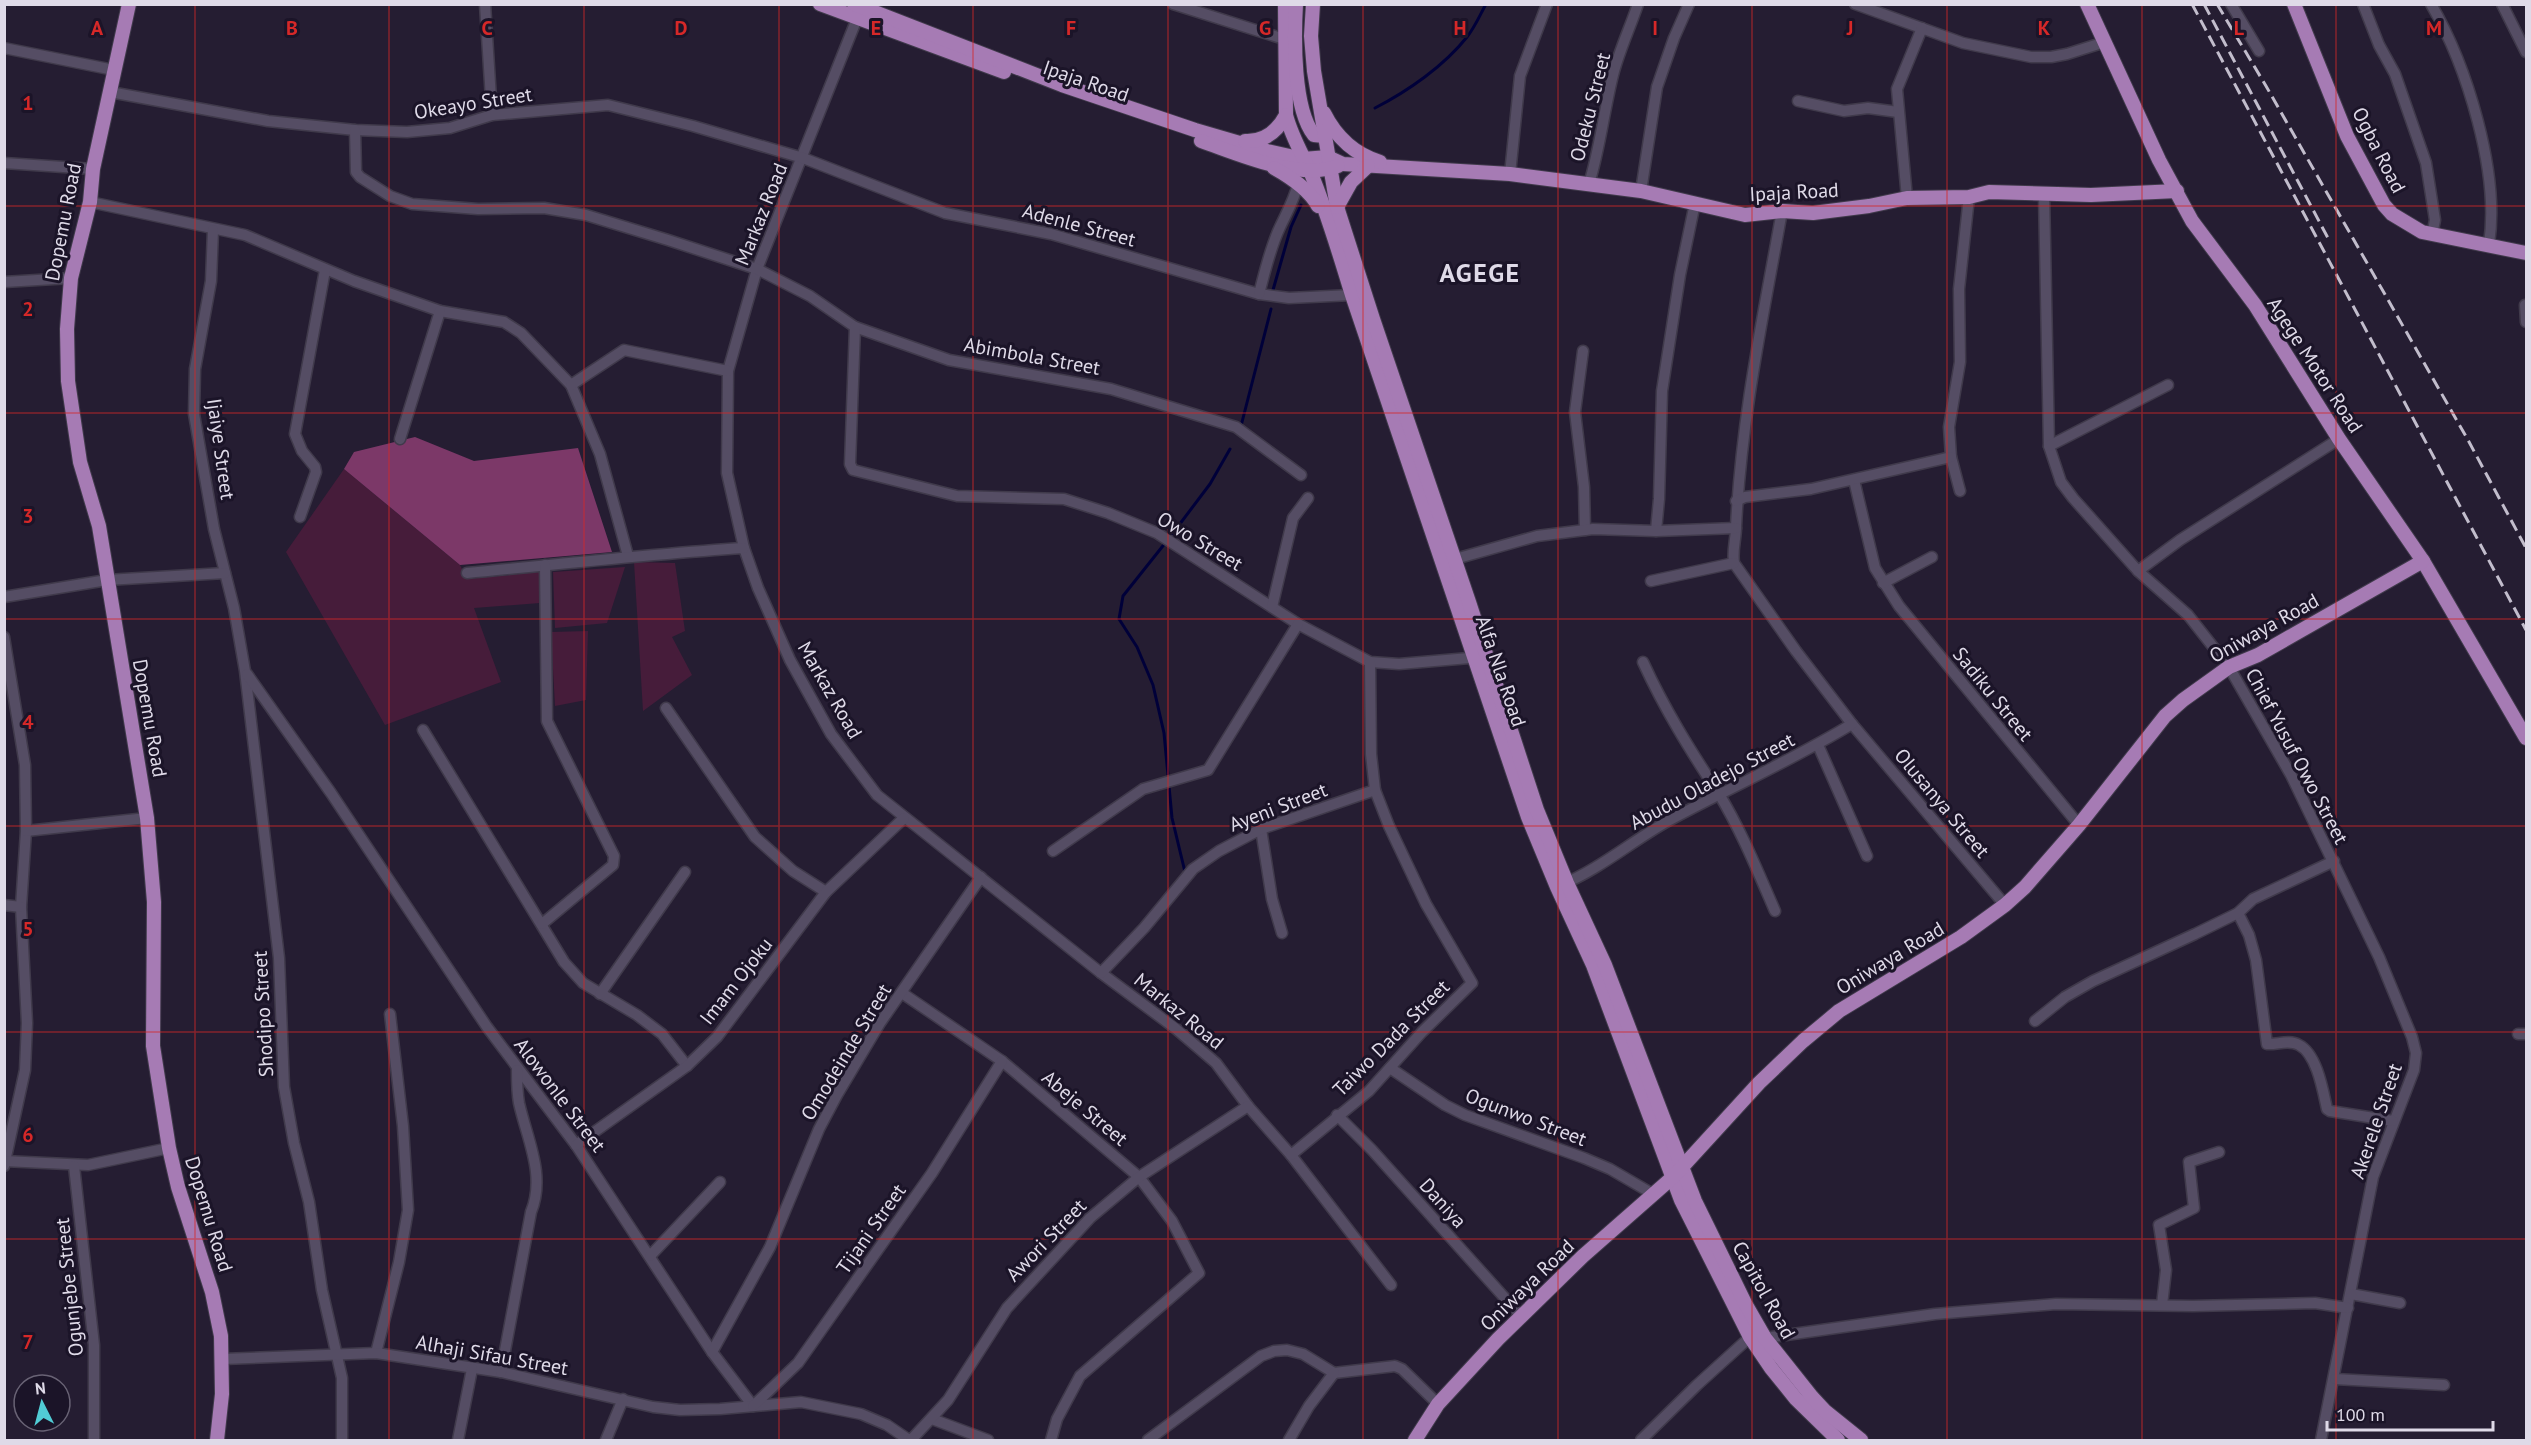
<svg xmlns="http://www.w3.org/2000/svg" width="2531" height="1445" font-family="'PT Sans',sans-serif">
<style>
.green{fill:#461c3a}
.forest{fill:#7c3868}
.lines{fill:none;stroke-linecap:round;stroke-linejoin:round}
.stream{stroke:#000039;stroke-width:3}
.minor-casing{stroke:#403a4b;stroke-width:13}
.major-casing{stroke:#403a4b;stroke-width:16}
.minor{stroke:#554d64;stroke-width:10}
.major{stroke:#a67bb4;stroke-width:14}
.rail{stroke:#c2bdcc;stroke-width:3;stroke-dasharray:12 6;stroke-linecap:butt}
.grid{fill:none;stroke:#d62828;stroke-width:1.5;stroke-opacity:0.55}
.labels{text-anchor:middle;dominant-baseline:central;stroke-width:6;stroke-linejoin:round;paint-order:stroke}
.street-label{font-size:20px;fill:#dfdae8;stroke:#1b1428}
.district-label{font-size:26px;font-weight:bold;letter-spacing:1.5px;fill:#dfdae8;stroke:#1b1428}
.grid-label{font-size:20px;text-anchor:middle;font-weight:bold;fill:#d62828;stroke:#1b1428;stroke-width:6;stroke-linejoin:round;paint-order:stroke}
</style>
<rect width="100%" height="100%" fill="#251d32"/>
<g class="green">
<polygon points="344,469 460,565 467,579 540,572 540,603 474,608 501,682 385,725 286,552"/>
<polygon points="634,562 675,563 685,631 672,637 692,675 643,711"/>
<polygon points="625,567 607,623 555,628 553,572"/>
<polygon points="588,631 586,700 555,706 551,632"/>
</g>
<polygon class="forest" points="415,437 474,461 578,448 612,552 460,565 344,469 354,452"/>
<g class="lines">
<g class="stream">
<path d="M1375,108C1408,91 1444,66 1467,37C1475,27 1480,15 1486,4"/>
<polyline points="1273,290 1291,227 1301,205"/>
<polyline points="1241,426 1271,309"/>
<polyline points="1170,537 1210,484 1230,449"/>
<polyline points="1166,542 1123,596 1119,619 1137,647 1153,685 1164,733 1172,818 1185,872"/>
</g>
<g class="minor-casing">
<g id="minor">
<polyline points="485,4 492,115"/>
<polyline points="1173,4 1284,39"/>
<polyline points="1855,4 1963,43 2031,57 2051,57 2067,54 2105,42"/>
<polyline points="2231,4 2259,51"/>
<polyline points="2363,4 2379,45 2395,74 2426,163 2435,220 2432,235"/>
<path d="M2431,4C2467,66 2500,173 2489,244"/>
<polyline points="2502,4 2526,52"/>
<polyline points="860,11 757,269 728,371 727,473 744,548 758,588 790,660 831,734 877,795 1101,973 1175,1028 1216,1063 1248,1106 1291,1155 1391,1285"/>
<polyline points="4,48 114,70"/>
<polyline points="110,92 268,121 355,130 407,132 450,128 492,115 608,105 693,126 803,158 945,213 1051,234 1259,294 1289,298 1352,295 1358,291"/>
<polyline points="1798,101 1844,111 1868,108 1898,112"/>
<polyline points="355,130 356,172 360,177 390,196 412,204 478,209 544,208 586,215 668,240 757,269 810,296 855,327 949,360 1111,389 1236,427 1301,475"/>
<polyline points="4,163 93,169"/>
<polyline points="1510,174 1520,76 1547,4"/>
<path d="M1589,184C1600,148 1604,111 1613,75C1619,51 1630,28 1638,4"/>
<polyline points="1641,191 1657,87 1674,38 1689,4"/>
<polyline points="2044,194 2049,446 2061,482 2073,498 2138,571 2188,615 2229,667 2291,775 2379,957 2412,1037 2416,1053 2414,1070 2373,1177 2321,1440"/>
<polyline points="1907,198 1897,89 1922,28"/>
<polyline points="90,202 245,235 354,281 440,311 504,322 521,333 571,385 600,454 628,556"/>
<path d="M1782,211C1763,317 1741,419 1736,527C1736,539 1732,550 1734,563L1796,651L1852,724L2005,905"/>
<polyline points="213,230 211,281 195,369 194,414 214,529 234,608 245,671 279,958 284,1087 294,1143 309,1202 322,1290 342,1378 342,1440"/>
<polyline points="4,282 71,278"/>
<path d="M1259,294C1265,271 1270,248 1280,227C1287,212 1294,200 1298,184"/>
<polyline points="2525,305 2526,322"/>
<polyline points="855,327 850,464 853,470 957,496 1064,499 1108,513 1157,533 1298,624 1370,662 1399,664 1481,657"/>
<polyline points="1583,351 1575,412 1584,487 1585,530"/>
<polyline points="571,385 624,350 728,371"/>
<polyline points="400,439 440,311"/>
<polyline points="2049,446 2168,385"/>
<polyline points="1854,480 1875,568 1899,606 2079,825"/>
<polyline points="1960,491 1951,457 1949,427 1960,362 1959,289 1969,197"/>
<polyline points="1736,501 1745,497 1811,489 1951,457"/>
<polyline points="300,517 316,472 315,467 302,451 295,434 325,270"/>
<polyline points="1656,531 1659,499 1662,391 1680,275 1695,203"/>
<polyline points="1455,559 1537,536 1593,529 1656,531 1736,528"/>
<polyline points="2138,571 2180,540 2339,439"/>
<path d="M467,573C560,564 651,554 744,548"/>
<polyline points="1651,581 1734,563"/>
<polyline points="1883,583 1932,557"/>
<polyline points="4,597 107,580 225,573"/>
<polyline points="1272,607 1293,518 1308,498"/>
<polyline points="4,637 25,765 26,831 21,907 27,1023 25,1070 4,1166"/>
<path d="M1643,662C1665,710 1690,750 1719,794C1741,830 1758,872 1775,911"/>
<polyline points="247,674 331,793 487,1027 576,1145 712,1352 753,1406"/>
<polyline points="666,708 755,837 793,871 826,892"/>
<polyline points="423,730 564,962 583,983 637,1015 662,1034 687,1066"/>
<polyline points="1818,745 1867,856"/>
<polyline points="1261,829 1272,899 1282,933"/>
<polyline points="26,831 147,818"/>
<polyline points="1053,851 1143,789 1208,770 1298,624"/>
<path d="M1561,885C1600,869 1632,841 1668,821C1729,788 1793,760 1852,724"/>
<polyline points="4,905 21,907"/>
<path d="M2238,913L2249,935L2256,960L2267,1044C2277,1045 2289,1039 2299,1045C2317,1054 2323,1091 2327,1109L2330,1111L2393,1121"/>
<polyline points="542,924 613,865 614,856 547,721 545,565"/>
<polyline points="1101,973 1144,928 1193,869 1219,851 1261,829 1375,790"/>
<polyline points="902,993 1002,1061 1139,1177 1172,1221 1199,1273 1080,1376 1057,1419 1051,1440"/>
<polyline points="600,994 685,872"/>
<polyline points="2035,1021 2065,997 2093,981 2195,934 2238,913 2253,899 2334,861"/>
<polyline points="2518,1034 2526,1034"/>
<polyline points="1390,1068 1445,1105 1465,1115 1584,1158 1610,1169 1653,1194"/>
<polyline points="1337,1115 1372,1150 1521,1316"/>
<polyline points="576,1145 687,1066 717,1037 826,892 904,818"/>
<polyline points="1291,1155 1369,1091 1422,1032 1472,983 1426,904 1389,826 1375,790 1371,754 1370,662"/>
<polyline points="4,1161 88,1165 169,1148"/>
<polyline points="74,1166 94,1345 94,1440"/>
<polyline points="650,1256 720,1182"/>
<polyline points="2351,1294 2400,1303"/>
<polyline points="2162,1305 2166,1270 2159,1225 2194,1208 2189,1162 2219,1152"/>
<polyline points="1765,1338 1935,1314 2056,1304 2193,1306 2315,1303 2348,1308"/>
<polyline points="712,1352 770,1247 819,1129 837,1095 880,1023 981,877"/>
<polyline points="376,1353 399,1262 408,1210 403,1126 390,1014"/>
<polyline points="223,1359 376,1353 501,1372 653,1407 680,1410 720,1409 801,1402 861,1414 887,1425 909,1440"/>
<path d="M501,1372L531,1212C546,1175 527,1139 519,1103C517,1092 517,1081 517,1070"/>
<polyline points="2335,1379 2444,1385"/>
<polyline points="753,1406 798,1363 932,1173 1002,1061"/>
<polyline points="932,1419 988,1440"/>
<polyline points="458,1440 472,1369"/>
<polyline points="606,1440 623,1399"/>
<polyline points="911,1440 948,1400 1007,1308 1090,1218 1139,1177 1248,1106"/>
<polyline points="1148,1440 1261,1356 1274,1351 1287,1350 1303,1354 1334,1373 1395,1366 1402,1369 1438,1404"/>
<polyline points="1289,1440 1309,1406 1334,1373"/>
<polyline points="1641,1440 1697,1385 1750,1337"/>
</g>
</g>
<g class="major-casing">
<g id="major">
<polyline points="129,4 93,169 90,202 71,278 67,329 68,381 80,462 99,526 147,818 154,902 153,1046 169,1148 178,1187 212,1292 221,1336 222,1394 217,1440"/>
<polyline points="820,4 1004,72"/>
<polyline points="854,4 1062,85 1195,130 1267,151 1303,159 1328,157 1343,164 1510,174 1641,191 1745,215 1782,211 1813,213 1869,206 1907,198 1969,197 1989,192 2091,195 2177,191"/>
<path d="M1285,4L1286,115C1291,135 1301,152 1310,171C1327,211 1339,253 1352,295L1528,817L1557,887L1593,965L1681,1200L1750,1337L1771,1368L1796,1399L1838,1440"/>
<path d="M1296,4C1294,37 1293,109 1314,135L1324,136"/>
<polyline points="1313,4 1311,36 1314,71 1337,207 1373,319 1469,602 1537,810 1567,883 1605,965 1695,1201 1746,1305 1765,1338 1812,1397 1825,1411 1861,1440"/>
<polyline points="2087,4 2159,160 2192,221 2255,305 2339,439 2423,561 2526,738"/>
<polyline points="2294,4 2347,136 2384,205 2392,214 2422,232 2526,253"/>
<path d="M1324,113C1336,137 1354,154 1380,162"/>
<path d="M1201,141C1239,154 1298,181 1338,166"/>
<path d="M1245,141C1264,142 1277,132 1286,115"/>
<path d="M1274,168C1290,177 1309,189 1318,206"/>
<polyline points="1337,207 1351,182 1368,166"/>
<polyline points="1415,1440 1438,1404 1498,1339 1583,1256 1673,1177 1759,1083 1803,1041 1839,1011 1961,937 2005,905 2025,887 2079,825 2165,716 2183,700 2229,667 2258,655 2423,561"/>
</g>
</g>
<use href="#minor" class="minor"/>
<use href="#major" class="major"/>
<g class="rail">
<polyline points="2192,4 2526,630"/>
<polyline points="2204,4 2329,240"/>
<polyline points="2217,4 2266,86 2468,440 2526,548"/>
</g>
</g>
<path class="grid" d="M195,4V1440M389,4V1440M584,4V1440M779,4V1440M973,4V1440M1168,4V1440M1363,4V1440M1558,4V1440M1752,4V1440M1947,4V1440M2142,4V1440M2336,4V1440M4,206H2526M4,413H2526M4,619H2526M4,826H2526M4,1032H2526M4,1239H2526"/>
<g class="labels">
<g class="street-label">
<text transform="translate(1086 81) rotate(19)">Ipaja Road</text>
<text transform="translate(473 103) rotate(-9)">Okeayo Street</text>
<text transform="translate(1590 107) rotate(-76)">Odeku Street</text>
<text transform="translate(2379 150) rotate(63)">Ogba Road</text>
<text transform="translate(1794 192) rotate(-3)">Ipaja Road</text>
<text transform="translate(761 214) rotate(-68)">Markaz Road</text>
<text transform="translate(63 222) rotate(-79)">Dopemu Road</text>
<text transform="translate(1079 225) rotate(15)">Adenle Street</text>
<text transform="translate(1032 356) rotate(10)">Abimbola Street</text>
<text transform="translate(2315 365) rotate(57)">Agege Motor Road</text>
<text transform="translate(221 449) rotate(82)">Ijaiye Street</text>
<text transform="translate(1200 541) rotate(31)">Owo Street</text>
<text transform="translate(2264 628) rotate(-29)">Oniwaya Road</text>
<text transform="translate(1501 671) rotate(71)">Alfa Nla Road</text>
<text transform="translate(830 690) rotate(60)">Markaz Road</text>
<text transform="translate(1993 694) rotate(51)">Sadiku Street</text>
<text transform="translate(150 718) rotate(80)">Dopemu Road</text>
<text transform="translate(2297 756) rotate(62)">Chief Yusuf Owo Street</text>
<text transform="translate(1712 781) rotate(-28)">Abudu Oladejo Street</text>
<text transform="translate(1942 803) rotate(50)">Olusanya Street</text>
<text transform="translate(1278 807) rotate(-21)">Ayeni Street</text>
<text transform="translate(1890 958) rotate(-31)">Oniwaya Road</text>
<text transform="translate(736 981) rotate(-52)">Imam Ojoku</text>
<text transform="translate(1179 1011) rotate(39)">Markaz Road</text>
<text transform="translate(263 1014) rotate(-93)">Shodipo Street</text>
<text transform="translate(1391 1038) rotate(-45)">Taiwo Dada Street</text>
<text transform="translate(846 1052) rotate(-59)">Omodeinde Street</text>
<text transform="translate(560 1095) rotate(53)">Alowonle Street</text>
<text transform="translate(1085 1108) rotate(40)">Abeje Street</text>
<text transform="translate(1526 1117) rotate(21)">Ogunwo Street</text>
<text transform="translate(2376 1121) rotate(-71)">Akerele Street</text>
<text transform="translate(1443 1203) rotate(48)">Daniya</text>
<text transform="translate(209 1214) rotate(73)">Dopemu Road</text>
<text transform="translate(871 1229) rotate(-55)">Tijani Street</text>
<text transform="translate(1046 1240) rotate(-46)">Awori Street</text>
<text transform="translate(1527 1285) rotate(-44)">Oniwaya Road</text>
<text transform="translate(69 1287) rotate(-96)">Ogunjebe Street</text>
<text transform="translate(1764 1290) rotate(61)">Capitol Road</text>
<text transform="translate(492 1355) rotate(10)">Alhaji Sifau Street</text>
</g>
<g class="district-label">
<text x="1480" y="272">AGEGE</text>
</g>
</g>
<g class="grid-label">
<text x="97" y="35">A</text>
<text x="292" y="35">B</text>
<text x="487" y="35">C</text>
<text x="681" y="35">D</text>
<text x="876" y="35">E</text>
<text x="1071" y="35">F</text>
<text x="1265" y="35">G</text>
<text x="1460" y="35">H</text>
<text x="1655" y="35">I</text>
<text x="1850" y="35">J</text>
<text x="2044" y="35">K</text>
<text x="2239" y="35">L</text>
<text x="2434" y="35">M</text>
<text x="28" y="110">1</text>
<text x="28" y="316">2</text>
<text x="28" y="523">3</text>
<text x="28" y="729">4</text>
<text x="28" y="936">5</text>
<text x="28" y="1142">6</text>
<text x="28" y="1349">7</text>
</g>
<rect width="2531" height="1445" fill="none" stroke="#dfdae8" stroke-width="12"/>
<g transform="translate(42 1403) rotate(354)"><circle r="28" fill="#1b1428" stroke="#696375" stroke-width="1.5"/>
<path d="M0-4.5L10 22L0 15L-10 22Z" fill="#51ccd5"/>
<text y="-9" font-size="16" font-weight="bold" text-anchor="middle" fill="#dfdae8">N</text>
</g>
<path d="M2327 1421v9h166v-9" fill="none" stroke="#dfdae8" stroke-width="3"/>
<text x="2336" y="1421" font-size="18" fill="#dfdae8" stroke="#1b1428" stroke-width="4.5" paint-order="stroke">100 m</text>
</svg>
